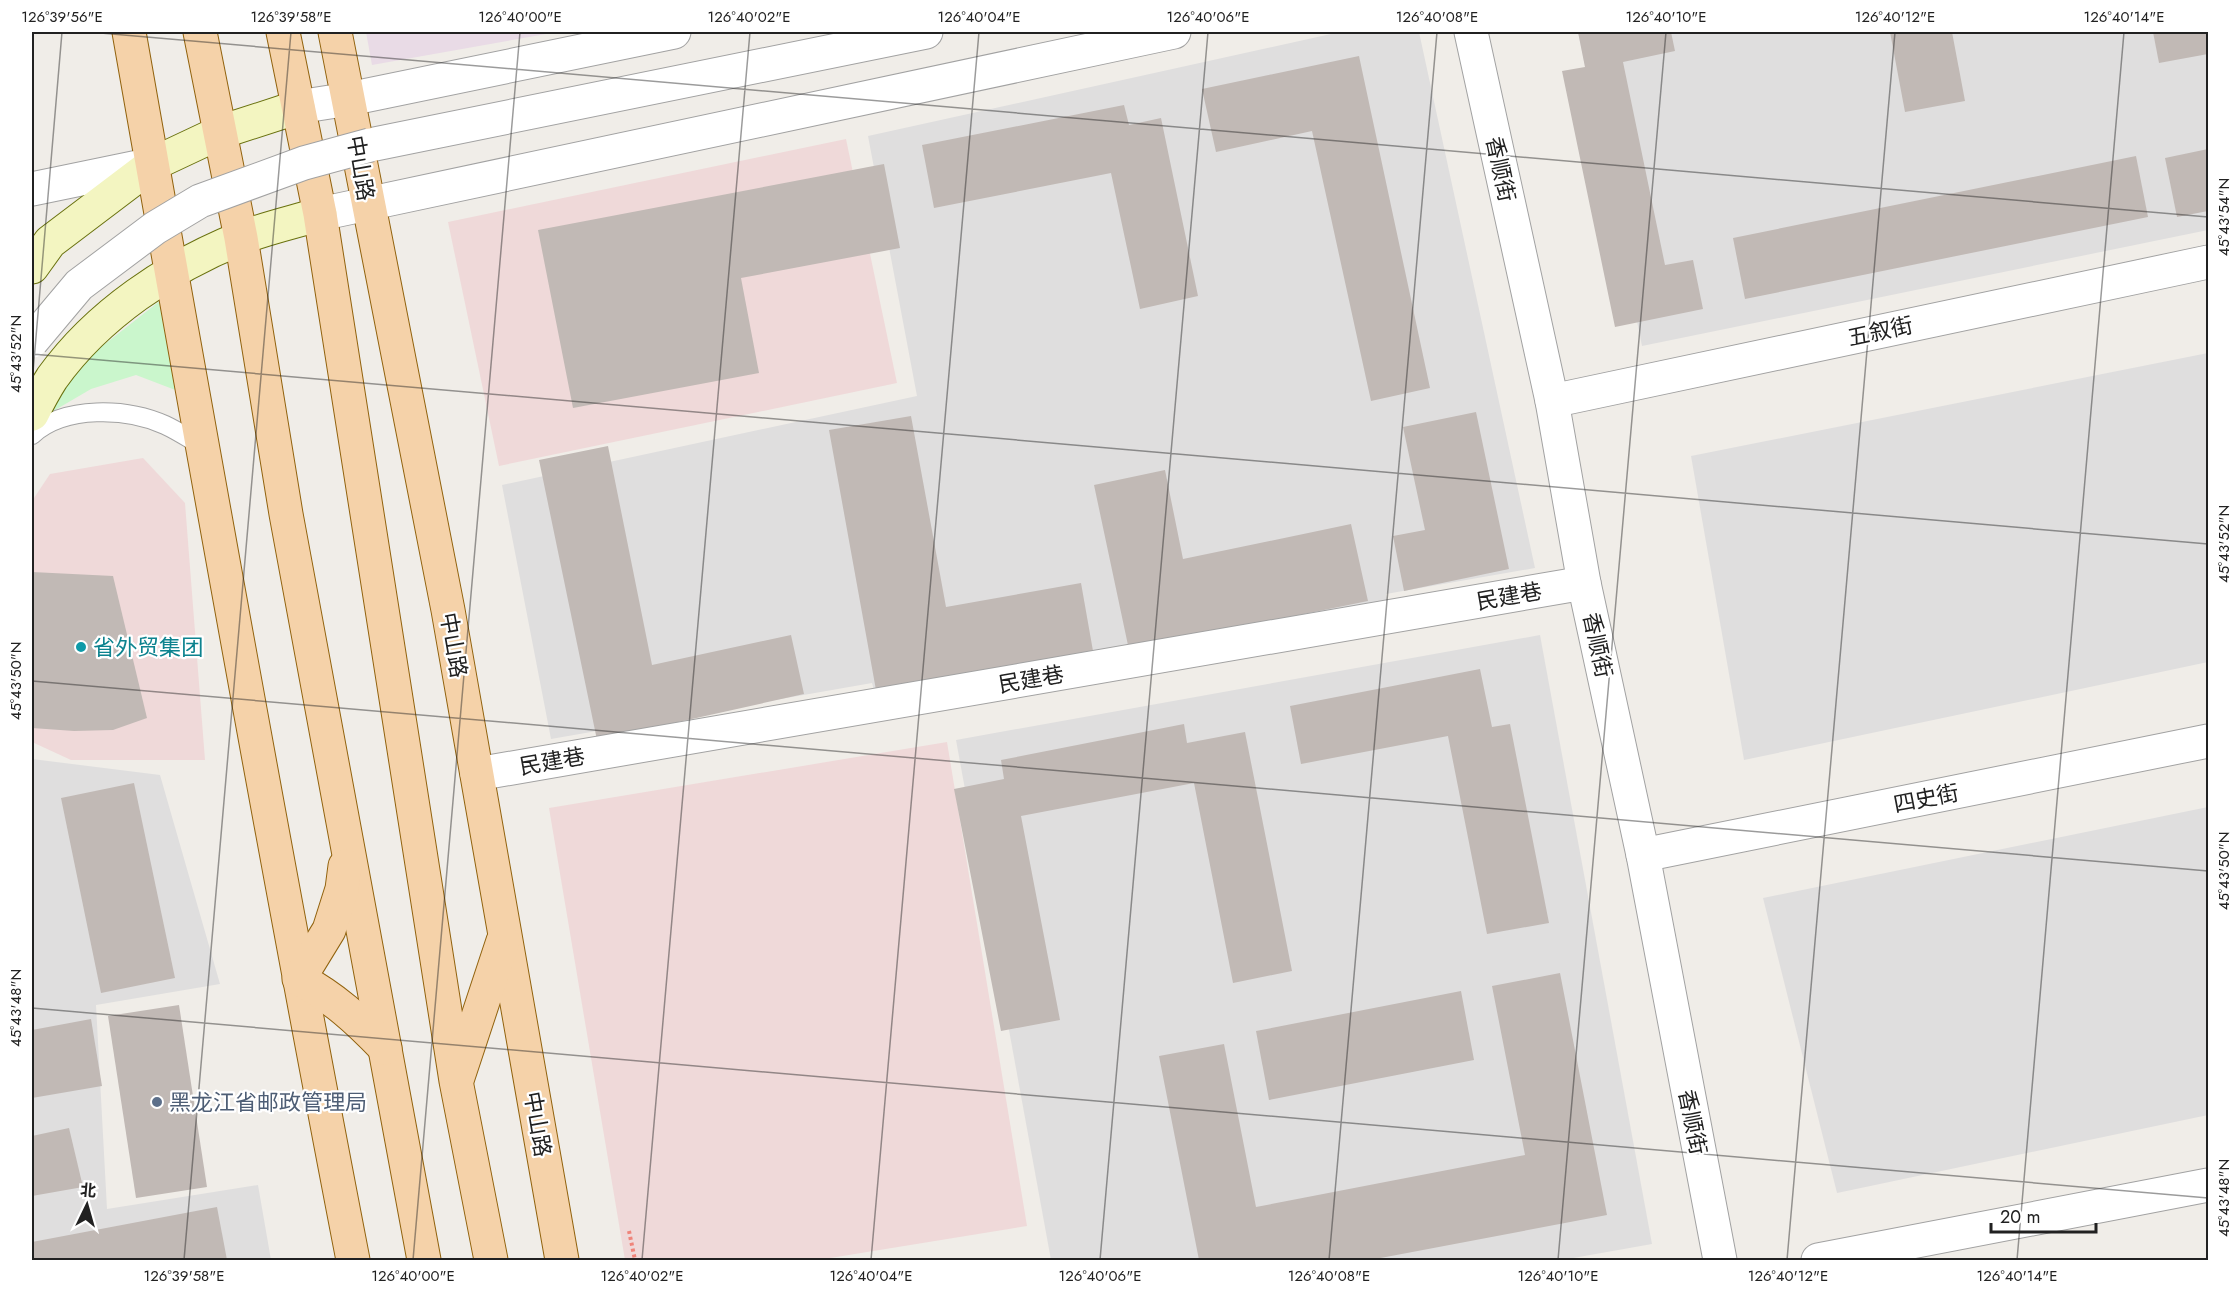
<svg xmlns="http://www.w3.org/2000/svg" width="2240" height="1292" font-family="Jost,'Noto Sans SC',sans-serif">
<style>
.residential{fill:#dfdede}
.commercial{fill:#efd9d9}
.industrial{fill:#e9dbe6}
.park{fill:#caf6cc}
.building{fill:#c1b9b5}
.lines{fill:none;stroke-linecap:round;stroke-linejoin:round}
.service-casing{stroke:#a2a2a2;stroke-width:20}
.minor-casing{stroke:#a2a2a2;stroke-width:35}
.tertiary-casing{stroke:#a2a2a2;stroke-width:35}
.secondary-casing{stroke:#69710e;stroke-width:35}
.primary-casing{stroke:#91620d;stroke-width:35}
.path{stroke:#ef847a;stroke-width:4;stroke-dasharray:3 3;stroke-linecap:butt}
.service{stroke:#fff;stroke-width:18}
.minor{stroke:#fff;stroke-width:33}
.tertiary{stroke:#fff;stroke-width:33}
.secondary{stroke:#f3f5c1;stroke-width:33}
.primary{stroke:#f5d2a9;stroke-width:33}
.tertiary-bridge-casing{stroke:#a2a2a2;stroke-width:35;stroke-linecap:butt}
.tertiary-bridge{stroke:#fff;stroke-width:33}
.ticks{fill:none;stroke:#212121;stroke-width:1.5;stroke-opacity:0.45}
.culture-dot{fill:#0f9aa8;stroke:#fff;stroke-width:2}
.service-dot{fill:#5c6f8a;stroke:#fff;stroke-width:2}
.labels{text-anchor:middle;dominant-baseline:central;stroke-width:4.5;stroke-linejoin:round;paint-order:stroke}
.street-label{font-size:22px;fill:#212121;stroke:#fff}
.culture-label{font-size:22px;fill:#0d838f;stroke:#fff;text-anchor:start}
.service-label{font-size:22px;fill:#4e5e75;stroke:#fff;text-anchor:start}
.neatline{fill:none;stroke:#212121;stroke-width:2}
.ticks-label{font-size:15px;text-anchor:middle;fill:#212121}
</style>
<rect width="100%" height="100%" fill="#f0ede8"/>
<g class="residential">
<polygon points="1340,32 1419,32 1535,568 1386,594 1387,601 876,697 872,683 551,739 502,485 917,396 868,136"/>
<polygon points="1578,32 2208,32 2208,230 1642,346"/>
<polygon points="2208,353 2208,662 1744,760 1691,456"/>
<polygon points="1540,635 1652,1244 1562,1260 1051,1260 956,740"/>
<polygon points="32,759 160,775 220,984 96,1005 107,1209 258,1185 271,1260 32,1260"/>
<polygon points="2208,807 2208,1115 1837,1193 1763,898"/>
</g>
<g class="commercial">
<polygon points="846,139 897,383 499,466 448,222"/>
<polygon points="143,458 185,503 205,760 71,760 32,742 32,501 50,474"/>
<polygon points="947,742 1027,1226 818,1260 625,1260 549,808"/>
</g>
<polygon class="industrial" points="366,32 557,32 372,65"/>
<polygon class="park" points="184,282 212,404 136,375 91,389 50,413 54,384"/>
<g class="building">
<polygon points="1578,32 1671,32 1675,51 1623,62 1665,265 1693,260 1703,309 1615,327 1562,71 1585,67"/>
<polygon points="1890,32 1952,32 1965,101 1905,112"/>
<polygon points="2153,32 2208,32 2208,54 2159,63"/>
<polygon points="1359,56 1430,388 1371,401 1312,131 1216,152 1202,89"/>
<polygon points="1124,105 1129,125 1161,118 1198,296 1140,309 1111,173 934,208 922,145"/>
<polygon points="2208,149 2208,211 2177,217 2165,158"/>
<polygon points="2136,156 2148,217 1745,299 1733,238"/>
<polygon points="884,164 900,248 741,278 759,373 573,408 538,230"/>
<polygon points="1476,412 1509,569 1404,591 1393,536 1425,530 1403,427"/>
<polygon points="911,416 946,607 1081,583 1093,651 876,690 829,430"/>
<polygon points="608,446 652,665 791,635 804,694 597,740 539,460"/>
<polygon points="1165,470 1183,559 1351,524 1368,601 1129,650 1094,485"/>
<polygon points="32,572 113,576 147,718 113,730 74,731 32,728"/>
<polygon points="1480,669 1492,727 1510,724 1549,923 1487,934 1448,736 1301,764 1290,706"/>
<polygon points="1184,724 1187,743 1245,732 1292,971 1233,983 1194,783 1021,816 1060,1020 1001,1031 954,789 1004,779 1001,760"/>
<polygon points="134,783 175,978 101,993 61,798"/>
<polygon points="1560,973 1607,1215 1370,1260 1199,1260 1159,1056 1224,1044 1256,1207 1525,1155 1492,986"/>
<polygon points="1461,991 1474,1060 1269,1100 1256,1031"/>
<polygon points="179,1005 207,1187 136,1198 108,1016"/>
<polygon points="91,1019 102,1086 32,1098 32,1030"/>
<polygon points="69,1128 83,1187 32,1196 32,1136"/>
<polygon points="217,1207 227,1260 32,1260 32,1242"/>
</g>
<g class="lines">
<g class="service-casing">
<path id="service" d="M32,435C65,405 127,408 165,425C178,431 190,439 202,446"/>
</g>
<g class="minor-casing">
<g id="minor">
<polyline points="32,189 153,164"/>
<polyline points="477,774 1584,583"/>
</g>
</g>
<g class="tertiary-casing">
<g id="tertiary">
<polyline points="1471,32 1552,401 1584,583 1643,855 1720,1260"/>
<polyline points="298,107 349,99 674,32"/>
<polyline points="370,145 926,32"/>
<polyline points="320,214 1174,32"/>
<polyline points="1552,401 2208,262"/>
<polyline points="1643,855 2208,741"/>
<polyline points="1818,1260 2208,1185"/>
</g>
</g>
<g class="secondary-casing">
<g id="secondary">
<polyline points="32,267 50,242 153,164 221,132 298,107"/>
<path d="M32,414C38,402 45,389 52,378C98,314 169,267 241,238C266,228 294,222 320,214"/>
</g>
</g>
<g class="primary-casing">
<g id="primary">
<path d="M129,32C201,442 274,852 353,1260"/>
<polyline points="200,32 241,238 286,514 424,1260"/>
<polyline points="283,32 320,214 456,1081 491,1260"/>
<polyline points="335,32 448,610 562,1260"/>
<path d="M345,866L342,889L329,930L299,979C334,998 357,1019 385,1048"/>
<polyline points="458,1077 503,941"/>
</g>
</g>
<polyline class="path" points="629,1231 635,1260"/>
<use href="#service" class="service"/>
<use href="#minor" class="minor"/>
<use href="#tertiary" class="tertiary"/>
<use href="#secondary" class="secondary"/>
<use href="#primary" class="primary"/>
<g class="tertiary-bridge-casing">
<polyline id="tertiary-bridge" points="32,341 79,285 155,228 200,201 304,163 370,145"/>
</g>
<use href="#tertiary-bridge" class="tertiary-bridge"/>
</g>
<path class="ticks" d="M89,32L2208,217M32,354L2208,544M32,384L62,32M32,681L2208,871M32,1008L2208,1198M184,1260L291,32M413,1260L520,32M642,1260L750,32M871,1260L979,32M1100,1260L1208,32M1329,1260L1437,32M1558,1260L1666,32M1787,1260L1895,32M2017,1260L2124,32"/>
<circle class="culture-dot" cx="81" cy="647" r="6"/>
<circle class="service-dot" cx="157" cy="1102" r="6"/>
<g class="labels">
<g class="street-label">
<text transform="translate(361 168) rotate(80)">中山路</text>
<text transform="translate(1501 169) rotate(78)">香顺街</text>
<text transform="translate(1880 331) rotate(-12)">五叙街</text>
<text transform="translate(1509 596) rotate(-10)">民建巷</text>
<text transform="translate(454 645) rotate(80)">中山路</text>
<text transform="translate(1598 645) rotate(78)">香顺街</text>
<text transform="translate(1031 679) rotate(-10)">民建巷</text>
<text transform="translate(552 761) rotate(-10)">民建巷</text>
<text transform="translate(1926 798) rotate(-11)">四史街</text>
<text transform="translate(1693 1122) rotate(79)">香顺街</text>
<text transform="translate(538 1124) rotate(80)">中山路</text>
</g>
<g class="culture-label">
<text x="93" y="647">省外贸集团</text>
</g>
<g class="service-label">
<text x="169" y="1102">黑龙江省邮政管理局</text>
</g>
</g>
<rect width="2240" height="1292" fill="none" stroke="#ffffff" stroke-width="66"/>
<g transform="translate(87 1205) rotate(5)" stroke="#ffffff" stroke-width="4.5" paint-order="stroke">
<path d="M0-4.5L10 22L0 15L-10 22Z" fill="#212121"/>
<text y="-9" font-size="16" font-weight="bold" text-anchor="middle" fill="#212121">北</text>
</g>
<path d="M1991 1223v9h105v-9" fill="none" stroke="#212121" stroke-width="3"/>
<text x="2000" y="1223" font-size="18" fill="#212121" stroke="#ffffff" stroke-width="4.5" paint-order="stroke">20 m</text>
<rect x="33" y="33" width="2174" height="1226" class="neatline"/>
<g class="ticks-label">
<text x="62" y="22">126°39'56"E</text>
<text x="291" y="22">126°39'58"E</text>
<text x="520" y="22">126°40'00"E</text>
<text x="749" y="22">126°40'02"E</text>
<text x="979" y="22">126°40'04"E</text>
<text x="1208" y="22">126°40'06"E</text>
<text x="1437" y="22">126°40'08"E</text>
<text x="1666" y="22">126°40'10"E</text>
<text x="1895" y="22">126°40'12"E</text>
<text x="2124" y="22">126°40'14"E</text>
<text transform="translate(2224 217) rotate(-90)" y="5">45°43'54"N</text>
<text transform="translate(16 354) rotate(-90)" y="5">45°43'52"N</text>
<text transform="translate(2224 544) rotate(-90)" y="5">45°43'52"N</text>
<text transform="translate(16 681) rotate(-90)" y="5">45°43'50"N</text>
<text transform="translate(2224 871) rotate(-90)" y="5">45°43'50"N</text>
<text transform="translate(16 1008) rotate(-90)" y="5">45°43'48"N</text>
<text transform="translate(2224 1198) rotate(-90)" y="5">45°43'48"N</text>
<text x="184" y="1281">126°39'58"E</text>
<text x="413" y="1281">126°40'00"E</text>
<text x="642" y="1281">126°40'02"E</text>
<text x="871" y="1281">126°40'04"E</text>
<text x="1100" y="1281">126°40'06"E</text>
<text x="1329" y="1281">126°40'08"E</text>
<text x="1558" y="1281">126°40'10"E</text>
<text x="1788" y="1281">126°40'12"E</text>
<text x="2017" y="1281">126°40'14"E</text>
</g>
</svg>
